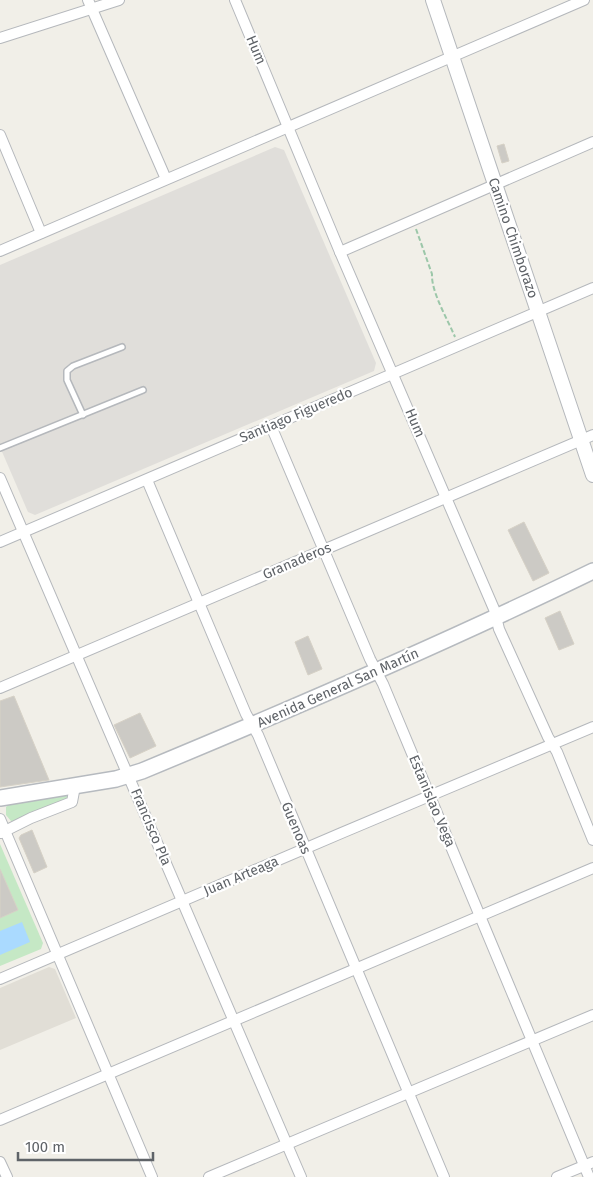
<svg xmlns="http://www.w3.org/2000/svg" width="593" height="1177" font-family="'Fira Sans',sans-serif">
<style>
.industrial{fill:#e0deda}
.education{fill:#e1ded6}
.green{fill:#c5e8c5}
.water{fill:#aadaff}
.building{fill:#cccac5;stroke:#d6d1c6}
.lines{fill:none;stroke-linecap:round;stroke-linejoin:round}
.service-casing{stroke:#b5b8bc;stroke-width:8}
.minor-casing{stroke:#b5b8bc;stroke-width:12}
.tertiary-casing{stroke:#b5b8bc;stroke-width:16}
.secondary-casing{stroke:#b6babf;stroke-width:18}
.path{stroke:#9cc7a9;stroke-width:2;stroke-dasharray:5 2.5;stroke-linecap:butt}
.service{stroke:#fff;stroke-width:5}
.minor{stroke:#fff;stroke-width:10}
.tertiary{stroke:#fff;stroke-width:14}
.secondary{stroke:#fff;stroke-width:15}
.labels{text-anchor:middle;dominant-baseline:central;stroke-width:4.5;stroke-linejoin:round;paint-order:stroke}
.street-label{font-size:14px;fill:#5f6368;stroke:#fff}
</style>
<rect width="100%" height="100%" fill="#f1efe8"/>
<polygon class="industrial" points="275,147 284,150 376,363 374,371 35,515 28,512 0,447 0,265"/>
<polygon class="education" points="49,967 55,969 76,1018 0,1050 0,988"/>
<g class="green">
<polygon points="67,794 68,799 13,821 11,821 6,815 6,807 11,803"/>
<polygon points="0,844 43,943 41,949 0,966"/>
</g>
<polygon class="water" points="22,922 30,942 0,955 0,931"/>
<g class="building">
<polygon points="504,144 509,161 502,163 497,146"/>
<polygon points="524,522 549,573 533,581 508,530"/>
<polygon points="560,611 574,644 559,650 545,618"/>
<polygon points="308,636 322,669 308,675 295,642"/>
<polygon points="14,696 49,780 0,787 0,701"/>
<polygon points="140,713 156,746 130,758 114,725"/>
<polygon points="32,830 47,867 34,873 19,838 21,835"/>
<polygon points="0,869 18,910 0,918"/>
</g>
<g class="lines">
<g class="service-casing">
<g id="service">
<polyline points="83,415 67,380 67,371 73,366 122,347"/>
<polyline points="0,448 143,390"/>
</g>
</g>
<g class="minor-casing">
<g id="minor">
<polyline points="88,0 166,179"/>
<polyline points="235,0 340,252 494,609 499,629 548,737 557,752 593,840"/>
<polyline points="0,38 119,0"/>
<polyline points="0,135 41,233"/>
<polyline points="0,251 584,0"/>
<polyline points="340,252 593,142"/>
<polyline points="271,426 370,659 383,684 589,1177"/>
<polyline points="0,478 301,1177"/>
<polyline points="147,480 246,714 258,735 444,1177"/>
<polyline points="0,542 593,288"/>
<polyline points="0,688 593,435"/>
<polyline points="0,819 152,1177"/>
<polyline points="1,833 31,818 72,802 75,786"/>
<path d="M0,979C197,894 395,810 593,727"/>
<polyline points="0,1120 593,868"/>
<polyline points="0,1162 7,1177"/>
<polyline points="209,1177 593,1015"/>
<polyline points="557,1177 593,1162"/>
</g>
</g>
<g class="tertiary-casing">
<polyline id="tertiary" points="433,0 593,475"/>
</g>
<g class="secondary-casing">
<path id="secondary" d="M0,798L116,779L142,771C294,708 445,643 593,571"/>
</g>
<path class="path" d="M416,229L432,274C431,292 448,320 455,337"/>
<use href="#service" class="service"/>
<use href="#minor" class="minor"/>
<use href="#tertiary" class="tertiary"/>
<use href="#secondary" class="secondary"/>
</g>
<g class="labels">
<g class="street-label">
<text transform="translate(256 50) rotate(67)">Hum</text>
<text transform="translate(513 238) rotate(71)">Camino Chimborazo</text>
<text transform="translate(296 415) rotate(-23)">Santiago Figueredo</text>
<text transform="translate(415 423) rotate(67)">Hum</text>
<text transform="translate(297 561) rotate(-23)">Granaderos</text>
<text transform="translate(338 688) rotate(-24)">Avenida General San Martín</text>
<text transform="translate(432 801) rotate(67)">Estanislao Vega</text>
<text transform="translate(151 827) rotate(67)">Francisco Pla</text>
<text transform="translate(296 828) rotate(67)">Guenoas</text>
<text transform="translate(241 876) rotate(-23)">Juan Arteaga</text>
</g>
</g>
<path d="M18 1152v8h135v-8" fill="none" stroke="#5f6368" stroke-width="2.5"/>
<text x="25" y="1152" font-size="15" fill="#5f6368" stroke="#ffffff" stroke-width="4" paint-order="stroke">100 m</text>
</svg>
